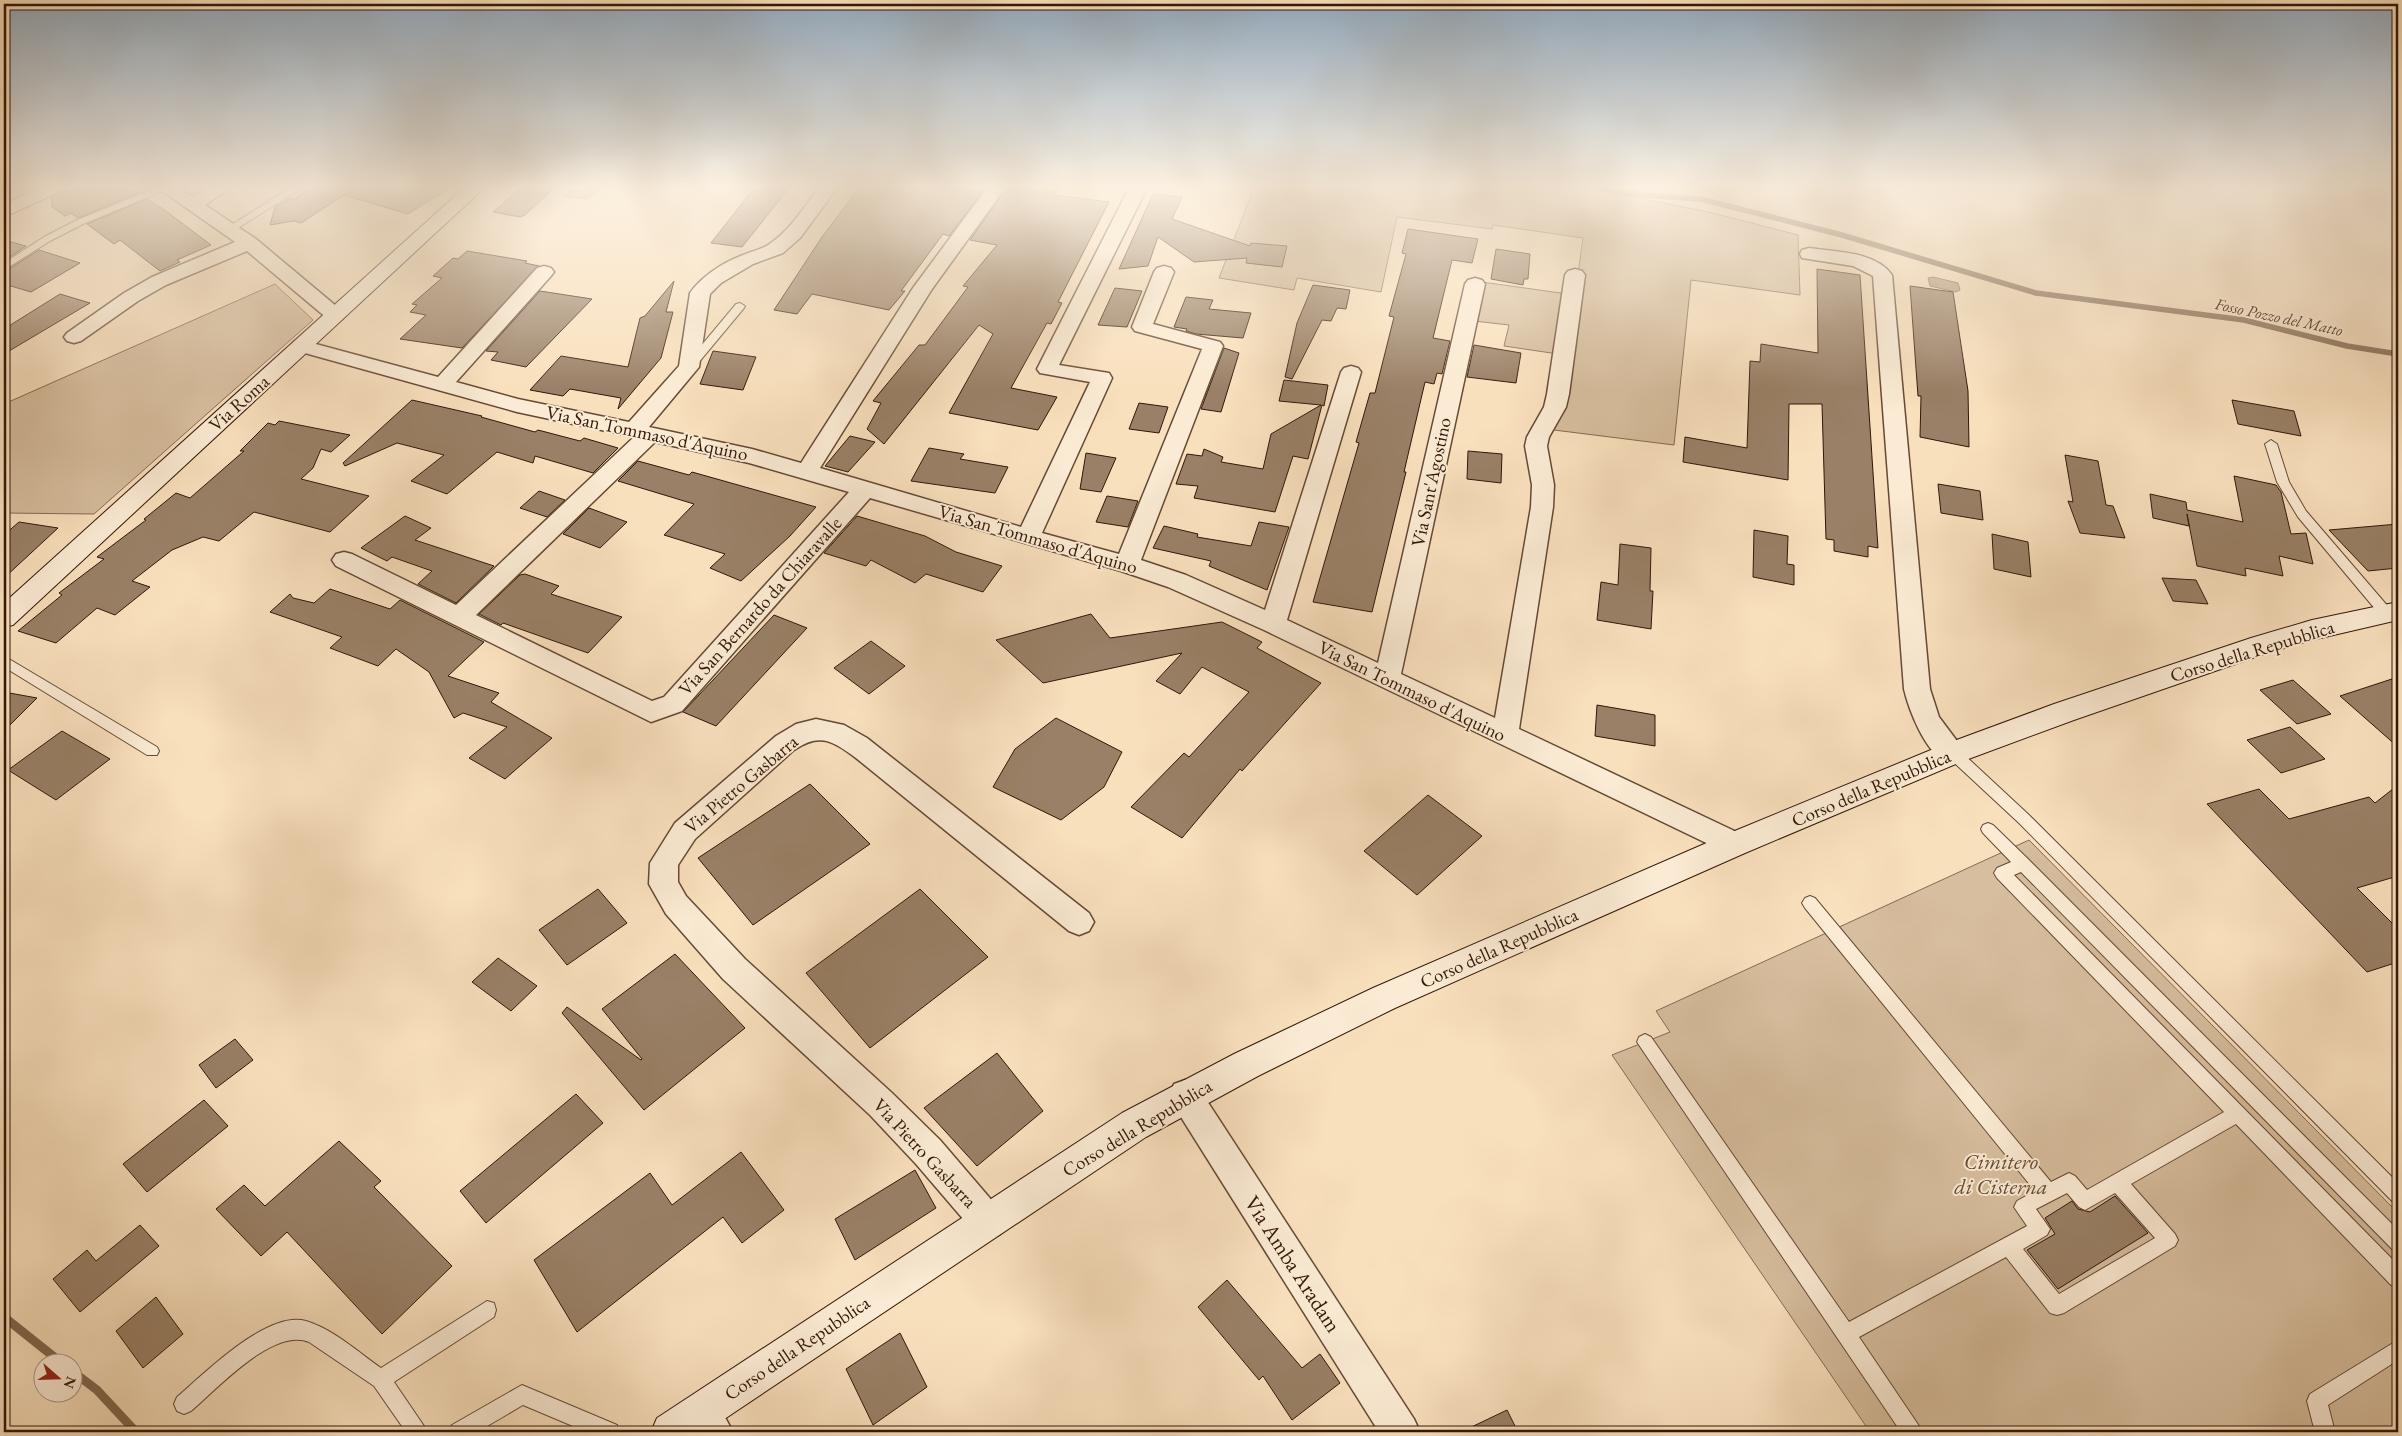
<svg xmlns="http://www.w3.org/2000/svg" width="2402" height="1436" font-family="'EB Garamond',serif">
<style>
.green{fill:#d7be9e;stroke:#846a52}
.water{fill:#b59c7f;stroke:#81674f}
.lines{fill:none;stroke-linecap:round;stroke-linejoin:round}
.stream-far1{stroke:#81674f;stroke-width:5.5}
.stream{stroke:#81674f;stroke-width:9}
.building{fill:#998066;stroke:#321707}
.lane-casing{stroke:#644934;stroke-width:2}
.street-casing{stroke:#644934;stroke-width:3}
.secondary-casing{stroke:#321707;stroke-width:2}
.lane{fill:#fbebd4;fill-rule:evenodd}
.street{fill:#fbebd4;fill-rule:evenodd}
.secondary{fill:#fbebd4;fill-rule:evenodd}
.labels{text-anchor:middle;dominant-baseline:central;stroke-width:4;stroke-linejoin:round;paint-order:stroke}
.far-water-label{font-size:16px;font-style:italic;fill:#664c37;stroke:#fbebd4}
.street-label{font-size:19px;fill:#321707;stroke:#fbebd4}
.near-park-label{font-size:22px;font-style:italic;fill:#644934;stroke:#fbebd4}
.near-street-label{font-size:22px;fill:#321707;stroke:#fbebd4}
</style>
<rect width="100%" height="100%" fill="#f9e0bd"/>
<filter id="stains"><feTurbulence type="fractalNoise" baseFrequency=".004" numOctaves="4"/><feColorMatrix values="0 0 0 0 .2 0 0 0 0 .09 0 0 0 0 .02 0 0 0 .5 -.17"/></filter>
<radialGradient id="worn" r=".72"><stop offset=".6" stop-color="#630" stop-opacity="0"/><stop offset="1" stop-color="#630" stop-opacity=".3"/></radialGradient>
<g class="green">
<polygon points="1254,188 1589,188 1713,213 1798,235 1800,295 1691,280 1674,445 1538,428 1550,408 1558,354 1504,346 1509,325 1474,321 1482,282 1575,295 1583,238 1493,225 1492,229 1397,217 1381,292 1297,278 1294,290 1219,278"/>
<polygon points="275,284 313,320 94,514 4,513 4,404"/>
<polygon points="2029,840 2398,1213 2398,1432 1870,1432 1612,1055 1670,1032 1656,1011"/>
</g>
<g class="water">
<polygon points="572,188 596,188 598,190 588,199 564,196"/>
<polygon points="1933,277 1958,283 1960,290 1956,292 1930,286 1928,278"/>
</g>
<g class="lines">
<polyline class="stream-far1" points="1598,188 1643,195 1701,199 1842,235 2036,293 2244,320 2347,346 2398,354"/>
<g class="stream">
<polyline points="4,1317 63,1364"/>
<polyline points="72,1371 97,1390 136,1432"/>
</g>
</g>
<g class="building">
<polygon points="70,188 131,188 138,193 78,218 71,213 65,216 52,207 52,197"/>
<polygon points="312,188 449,188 408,214 344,195 301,223 294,221 270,225 275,207 290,198 294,199"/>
<polygon points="521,188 554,188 525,215 520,217 493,212"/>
<polygon points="754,188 789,188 742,247 711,243"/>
<polygon points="859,188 985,188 949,236 943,234 901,291 905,291 889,310 812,294 797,314 774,310 822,237"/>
<polygon points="1007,188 1058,188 1053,195 1109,202 1058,302 1062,303 1051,324 1047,323 1011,388 1057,397 1038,430 949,413 993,334 979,325 884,444 867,429 881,403 873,401 919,345 925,345 968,287 963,286 997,245 970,240"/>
<polygon points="1153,194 1182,197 1172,219 1250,246 1251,243 1287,246 1282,267 1246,263 1247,258 1194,262 1158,237 1148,266 1119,269"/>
<polygon points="147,199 166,211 211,245 177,260 180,262 160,271 120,240 114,244 87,224"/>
<polygon points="1408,229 1478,239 1472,263 1452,260 1433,338 1450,341 1442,374 1437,373 1434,384 1425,382 1404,472 1406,472 1372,612 1313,602 1359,443 1356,442 1370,393 1375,393 1394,317 1389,316 1406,254 1402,253"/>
<polygon points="4,240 26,246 4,261"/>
<polygon points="1496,249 1530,254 1528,279 1524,279 1523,285 1491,279"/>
<polygon points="39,250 80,263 31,292 4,284 4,272"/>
<polygon points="467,251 527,261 525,263 539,266 462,348 400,339 426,315 410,312 417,305 412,304 442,278 433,276 453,258 458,259"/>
<polygon points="1817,269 1860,275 1878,548 1868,546 1868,557 1834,551 1834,540 1826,539 1822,404 1789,404 1788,480 1683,462 1685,437 1747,448 1750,361 1760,362 1761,344 1818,353"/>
<polygon points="674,281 666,312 673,312 661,358 618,409 621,398 570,389 563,396 530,390 561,356 628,367 640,318 645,316"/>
<polygon points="1313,285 1350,290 1346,309 1337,308 1331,321 1322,320 1292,379 1285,377 1297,323"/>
<polygon points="1910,286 1953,292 1968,391 1969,447 1920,437 1921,396 1918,396"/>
<polygon points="1115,288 1142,291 1127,327 1098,325"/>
<polygon points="540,291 592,299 526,367 491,360 498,352 486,351"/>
<polygon points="60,294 90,303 4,354 4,329"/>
<polygon points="1186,297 1213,300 1209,309 1251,313 1243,338 1196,334 1186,331 1187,329 1174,327"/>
<polygon points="1474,345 1521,353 1516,383 1467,377"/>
<polygon points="1224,348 1239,353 1221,412 1201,409"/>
<polygon points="713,351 756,357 743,390 700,384"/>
<polygon points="1284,380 1328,385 1324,406 1322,405 1308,459 1293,456 1275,512 1194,498 1198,486 1176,484 1187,454 1202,456 1204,449 1223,457 1221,462 1263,469 1271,434 1321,405 1279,401"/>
<polygon points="412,400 482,416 481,417 535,432 538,430 580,441 584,438 618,448 593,473 535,456 533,463 497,452 447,494 411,481 444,455 397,443 345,466 343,463"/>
<polygon points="2232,400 2294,411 2301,436 2238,424"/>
<polygon points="1139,403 1168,407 1159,433 1129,429"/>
<polygon points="279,421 350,435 331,452 321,449 313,468 301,479 369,496 330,532 254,512 219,541 203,537 172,550 132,581 150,587 115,615 97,608 56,643 18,631 62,595 59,593 104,559 97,557 146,520 144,519 176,493 190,498 244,451 240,451 268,423 275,425"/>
<polygon points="850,436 875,442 848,472 825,466"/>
<polygon points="929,448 964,454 960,459 1008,467 995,493 911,481"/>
<polygon points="1468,451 1502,454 1501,483 1467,479"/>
<polygon points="1086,453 1116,458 1101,492 1080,489"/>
<polygon points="2065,455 2098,461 2106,505 2113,506 2125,538 2080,533 2068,501 2073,502"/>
<polygon points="638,461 689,475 692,472 816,507 790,536 741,581 710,568 725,554 664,535 694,504 618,481"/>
<polygon points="2234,476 2276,485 2281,492 2291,534 2306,533 2313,564 2279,556 2283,576 2245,568 2246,576 2197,566 2187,514 2189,526 2153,518 2150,494 2186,502 2187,510 2243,522"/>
<polygon points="1938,484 1980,491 1983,520 1941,513"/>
<polygon points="539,491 565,500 547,517 520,508"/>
<polygon points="1107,496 1138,501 1128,527 1096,522"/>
<polygon points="589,508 627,522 600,548 563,534"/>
<polygon points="405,516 431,528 415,540 494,566 456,603 418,584 432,571 392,557 387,561 361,548"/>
<polygon points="857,516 925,536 956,552 1002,566 983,592 926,574 915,583 871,560 866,566 824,553"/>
<polygon points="19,522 58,528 4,578 4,535"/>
<polygon points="1259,522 1289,527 1267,590 1209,566 1211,561 1153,548 1164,526 1198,534 1197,537 1251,546"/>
<polygon points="2398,524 2398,568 2368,571 2329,530"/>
<polygon points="1754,530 1788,536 1787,564 1794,565 1794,585 1753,577"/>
<polygon points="1992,534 2028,542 2031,577 1994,569"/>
<polygon points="1620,544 1651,548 1650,591 1653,591 1651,629 1597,620 1601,582 1618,585"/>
<polygon points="525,574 559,586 551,594 622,617 588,653 503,623 501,625 479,614 520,575"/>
<polygon points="2162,578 2196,580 2208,604 2173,601"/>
<polygon points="330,589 390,609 400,600 484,642 448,676 499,693 491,702 552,738 505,779 469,758 507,727 463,713 454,718 429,672 396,649 378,666 330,648 342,637 270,612 290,594 293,598 314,603"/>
<polygon points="1091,614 1110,638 1222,622 1262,642 1257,648 1321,683 1242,771 1240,769 1182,838 1131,807 1184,753 1189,757 1249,692 1202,667 1180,694 1156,681 1182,653 1043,683 996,640"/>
<polygon points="774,615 807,628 716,726 683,712"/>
<polygon points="871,641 905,666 869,694 834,668"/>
<polygon points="2398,677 2398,747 2340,696"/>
<polygon points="2293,680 2331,714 2297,724 2260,690"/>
<polygon points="4,692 37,698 4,731"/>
<polygon points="1597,705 1655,715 1655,746 1595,736"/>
<polygon points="1056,718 1122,752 1104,787 1061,820 993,787 1015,749"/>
<polygon points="2290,727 2325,759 2281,773 2247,740"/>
<polygon points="62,731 110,759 56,800 8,770"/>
<polygon points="810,784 870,844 753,925 698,858"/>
<polygon points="2398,785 2398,876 2357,888 2398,929 2398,962 2367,972 2207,804 2259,789 2289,819 2369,797 2375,803"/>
<polygon points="1428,795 1482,836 1417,895 1364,851"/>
<polygon points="598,889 627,923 567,965 539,930"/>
<polygon points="920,889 988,957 870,1048 806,973"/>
<polygon points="675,954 745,1028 644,1110 562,1013 567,1007 641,1060 642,1059 602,1009"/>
<polygon points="498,958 537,986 511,1011 472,982"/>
<polygon points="235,1039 253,1060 216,1088 199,1065"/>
<polygon points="997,1053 1043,1111 977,1166 924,1108"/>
<polygon points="576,1094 603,1123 486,1223 460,1191"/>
<polygon points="204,1100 228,1126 147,1192 123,1164"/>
<polygon points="339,1141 381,1181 374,1187 452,1266 382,1334 287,1232 261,1256 216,1209 244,1185 265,1206"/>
<polygon points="741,1152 784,1210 742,1243 723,1217 577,1332 534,1260 650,1173 672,1205"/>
<polygon points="915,1170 936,1208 855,1260 835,1219"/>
<polygon points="2115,1196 2148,1233 2058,1289 2027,1250 2055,1234 2045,1218 2072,1201 2078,1209 2090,1212"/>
<polygon points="140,1225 159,1246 80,1312 53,1279 87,1250 96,1261"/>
<polygon points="1227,1280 1302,1368 1320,1354 1340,1383 1292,1420 1263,1376 1259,1380 1198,1307"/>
<polygon points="156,1297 183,1334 143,1368 116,1331"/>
<polygon points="900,1333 927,1387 873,1425 846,1369"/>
<polygon points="1507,1410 1518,1432 1461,1432"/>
</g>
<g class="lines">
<g class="lane-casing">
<g id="lane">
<polygon points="156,188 170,188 83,224 50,241 4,270 4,263 44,237 77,220"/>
<polygon points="290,188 302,188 233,231 225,229"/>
<polygon points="740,303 745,306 744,308 694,368 686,368 686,364 736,304"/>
<polygon points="2271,440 2277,444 2289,482 2306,511 2391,610 2392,613 2391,616 2381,616 2298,517 2277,482 2265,444"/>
<polygon points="4,656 157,747 159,751 157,755 147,755 4,667"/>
<polygon points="1953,747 1958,749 2029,815 2398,1183 2398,1204 2392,1201 2019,823 1948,757 1946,753 1948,749"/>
<path d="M1988,823L1993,825L2029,860L2398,1230V1252L2392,1249L2021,872L2014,875L2398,1265V1287L2391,1285L2236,1124L2131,1184L2175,1234L2178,1240L2175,1246L2064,1313L2057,1315L2050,1313L2006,1257L1859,1337L1923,1432H1901L1637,1042L1639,1037L1645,1034L1651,1037L1849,1322L2027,1226L2014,1207L2017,1201L2035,1191L1805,908L1802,903L1805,898L1810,896L1815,898L2051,1182L2069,1173L2075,1176L2087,1190L2224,1112L1997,878L1994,873L1997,868L2011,862L1983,833L1981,829L1983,825ZM2067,1193L2079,1207L2085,1210L2115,1193L2155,1238L2059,1294L2023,1249L2047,1235L2050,1229L2036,1209Z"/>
<path d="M487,1301L494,1303L496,1310L494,1317L394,1382L428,1432H406L374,1386L309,1342C273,1327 217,1389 191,1411L184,1414L177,1411L174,1404L177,1397C204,1374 267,1310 306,1321C333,1329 358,1352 381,1368Z"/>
<polygon points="2398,1340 2398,1360 2328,1405 2335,1432 2315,1432 2307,1401 2310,1394"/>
<polygon points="522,1385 617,1425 620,1432 587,1432 523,1405 477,1432 449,1432 452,1425"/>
</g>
</g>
<g class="street-casing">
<g id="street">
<polygon points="36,188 61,188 58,192 4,217 4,205"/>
<polygon points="158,188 179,188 193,197 208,188 230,188 205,205 256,239 342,311 345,315 342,319 335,321 328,319 247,251 166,285 138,301 81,341 74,343 67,341 64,337 67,333 124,293 152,277 235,242"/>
<path d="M819,188H837L800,238L783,253L753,264L721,283L710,294L699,367L649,427L752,449L801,463L913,288L987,188H1005L932,289L820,468L1021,527L1090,382L1040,373L1037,369L1129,188H1147L1059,365L1109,373L1112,378L1042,533L1119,554L1202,349L1135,331L1132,327L1154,272L1157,268L1164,266L1171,268L1174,272L1153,324L1220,342L1223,346L1141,560L1186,575L1265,610L1341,372L1344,368L1351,366L1358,368L1361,372L1287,620L1378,663L1465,284L1468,280L1475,278L1482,280L1485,284L1401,674L1495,718L1531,507L1532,485L1525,446L1527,437L1544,407L1547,394L1565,275L1568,271L1575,269L1582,271L1585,275L1569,394L1566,407L1549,437L1547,446L1554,485L1553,507L1519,729L1745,836L1749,844L1745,852L1735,856L1725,852L1264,630L1168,587L1121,571L870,498L682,711L651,722L336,566L332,560L336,554L344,552L352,554L456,605L634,437L517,412L294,350L291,346L294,342L301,340L438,377L537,268L544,266L551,268L554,272L551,276L456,382L518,399L629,422L679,366L690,293C702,276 724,262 743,255C752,251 764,249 771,243C791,229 804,207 819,188ZM655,442L749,463L849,492L664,697L652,701L476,615Z"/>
<path d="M1809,248C1835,252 1875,251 1892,275L1930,689L1939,717L1966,753L1962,761C1956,763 1950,765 1944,761C1924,749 1909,710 1904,689L1873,276L1853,266L1802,258L1800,254L1802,250Z"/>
<path d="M816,719L844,725L867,738L1089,913L1094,922L1089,931L1079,935L1069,931L856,758C833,741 820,732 794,750L695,839L678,865V882L686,896L745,959L892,1093L940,1140L1000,1210L1005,1222L1000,1234L988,1239L976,1234L916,1164L870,1115L723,979L666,914L649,884L650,863L675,823L776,736L796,724Z"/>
<polygon points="1185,1080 1196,1084 1414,1419 1420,1432 1379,1432 1174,1106 1169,1095 1174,1084"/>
<polygon points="702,1393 715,1399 733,1432 693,1432 683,1412 689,1399"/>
</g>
</g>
<g class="secondary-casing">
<g id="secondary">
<polygon points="464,188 484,188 13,625 4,627 4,603"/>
<polygon points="2398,602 2398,620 2312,640 2267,653 2074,720 1963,761 1745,853 1395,1008 1258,1076 1146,1137 705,1432 651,1432 657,1418 1122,1113 1234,1054 1373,988 1725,835 1943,745 2054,704 2251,638 2312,620"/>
</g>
</g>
<use href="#lane" class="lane"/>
<use href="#street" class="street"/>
<use href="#secondary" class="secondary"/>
</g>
<linearGradient id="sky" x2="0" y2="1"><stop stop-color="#93aabe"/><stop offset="0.48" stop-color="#fcf1e1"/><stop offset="1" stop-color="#fcf1e1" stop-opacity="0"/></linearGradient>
<rect width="2402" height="389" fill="url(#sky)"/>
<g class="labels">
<g class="far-water-label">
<text transform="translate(2279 317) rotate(12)">Fosso Pozzo del Matto</text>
</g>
<g class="street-label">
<text transform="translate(239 403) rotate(-42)">Via Roma</text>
<text transform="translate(647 433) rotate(12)">Via San Tommaso d'Aquino</text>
<text transform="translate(1431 482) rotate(-78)">Via Sant'Agostino</text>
<text transform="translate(1038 539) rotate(16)">Via San Tommaso d'Aquino</text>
<text transform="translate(760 606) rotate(-48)">Via San Bernardo da Chiaravalle</text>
<text transform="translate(2252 651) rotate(-17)">Corso della Repubblica</text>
<text transform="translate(1412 691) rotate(26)">Via San Tommaso d'Aquino</text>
<text transform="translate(741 784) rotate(-40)">Via Pietro Gasbarra</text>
<text transform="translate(1871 788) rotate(-23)">Corso della Repubblica</text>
<text transform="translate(1499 948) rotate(-24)">Corso della Repubblica</text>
<text transform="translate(1137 1128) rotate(-31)">Corso della Repubblica</text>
<text transform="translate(925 1153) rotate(47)">Via Pietro Gasbarra</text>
<text transform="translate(797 1348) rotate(-34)">Corso della Repubblica</text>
</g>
<g class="near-park-label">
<text x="2001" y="1161">Cimitero<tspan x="2001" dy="25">di Cisterna</tspan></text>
</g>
<g class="near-street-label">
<text transform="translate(1293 1264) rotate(57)">Via Amba Aradam</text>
</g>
</g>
<rect width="2402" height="1436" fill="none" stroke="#f9e0bd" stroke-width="20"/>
<rect x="5" y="5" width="2392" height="1426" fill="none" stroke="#321707" stroke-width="2.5"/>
<rect x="10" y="10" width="2382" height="1416" fill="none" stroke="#321707"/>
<g transform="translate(58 1378) rotate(110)"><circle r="24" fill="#fbebd4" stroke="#ab9682"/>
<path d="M0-4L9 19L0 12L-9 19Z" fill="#8f2418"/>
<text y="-8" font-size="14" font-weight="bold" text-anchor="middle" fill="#321707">N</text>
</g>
<rect width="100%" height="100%" filter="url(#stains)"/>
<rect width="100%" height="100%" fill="url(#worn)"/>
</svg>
